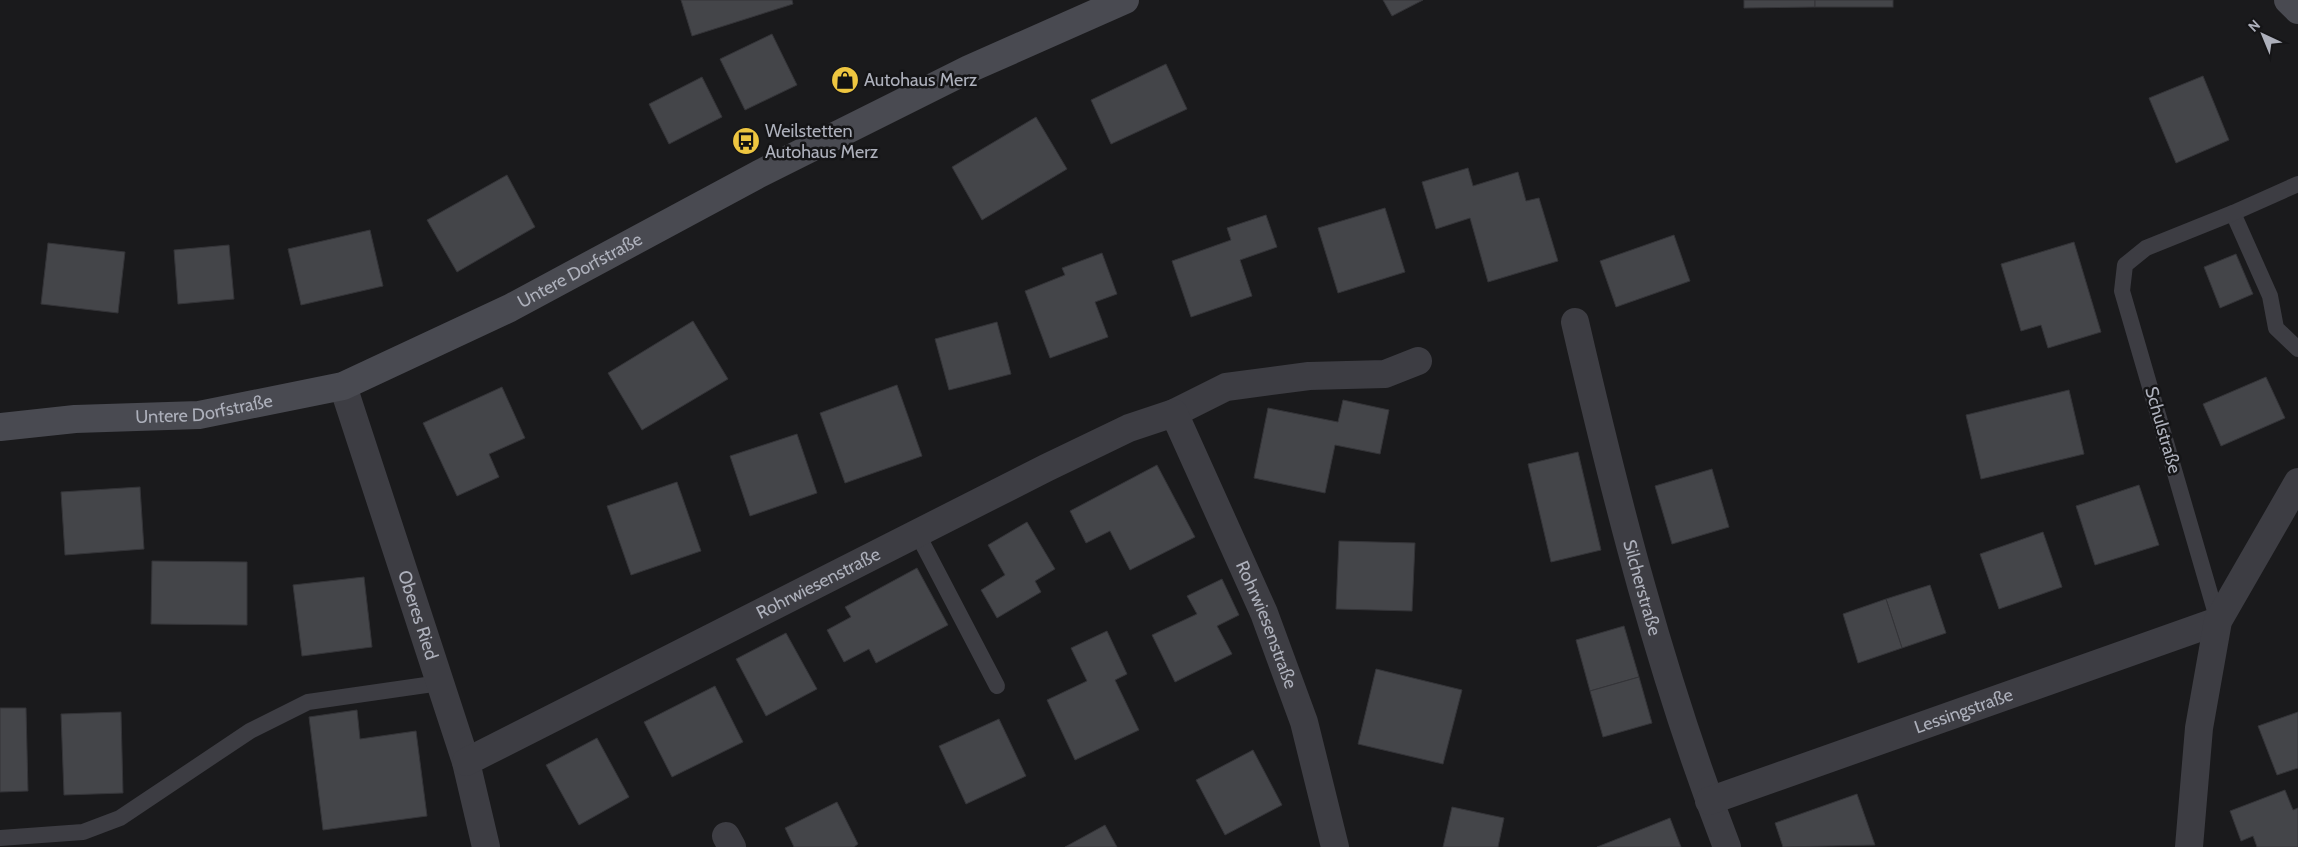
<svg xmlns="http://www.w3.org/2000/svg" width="2298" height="847" font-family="Cabin,sans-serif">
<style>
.building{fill:#444549;stroke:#343438}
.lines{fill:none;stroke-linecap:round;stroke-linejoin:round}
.lane{stroke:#3d3d43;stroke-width:16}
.street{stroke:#3d3d43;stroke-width:28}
.secondary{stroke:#494a51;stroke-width:28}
.labels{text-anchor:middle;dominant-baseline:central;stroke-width:5;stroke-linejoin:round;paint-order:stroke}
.poi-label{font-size:18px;fill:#adb0bb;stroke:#151517;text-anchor:start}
.street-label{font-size:18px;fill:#adb0bb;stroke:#151517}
</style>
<rect width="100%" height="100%" fill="#1a1a1c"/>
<g class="building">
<polygon points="681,0 792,0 793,4 692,36"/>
<polygon points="1383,0 1423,0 1392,16"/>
<polygon points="1744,0 1815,0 1815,7 1744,8"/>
<rect x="1815" y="0" width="78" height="7"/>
<polygon points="772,34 797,85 745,110 720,59"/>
<polygon points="1166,64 1187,109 1111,144 1091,100"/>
<polygon points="2203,76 2229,140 2176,163 2149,98"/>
<polygon points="702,77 722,117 669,144 649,104"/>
<polygon points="1036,117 1067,169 982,220 952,167"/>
<polygon points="1468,168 1473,186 1518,172 1526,201 1539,198 1558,261 1488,282 1470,218 1436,229 1422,182"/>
<polygon points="507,175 535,227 457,272 427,220"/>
<polygon points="1385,208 1405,272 1338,293 1318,228"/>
<polygon points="1266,215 1277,247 1240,260 1252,296 1191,317 1172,261 1231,240 1227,228"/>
<polygon points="370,230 383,286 301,305 288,249"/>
<polygon points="1674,235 1690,281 1616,307 1600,261"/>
<polygon points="2074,242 2101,332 2048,348 2041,325 2021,331 2001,264"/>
<polygon points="48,243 125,252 118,313 41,304"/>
<polygon points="229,245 234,299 178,304 174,250"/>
<polygon points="1102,253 1117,294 1095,302 1108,337 1050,358 1025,291 1065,275 1062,268"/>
<polygon points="2236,254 2253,294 2220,308 2204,267"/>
<polygon points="693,321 728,379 642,430 608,373"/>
<polygon points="997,322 1011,374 949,390 935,339"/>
<polygon points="2266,377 2285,418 2221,446 2203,404"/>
<polygon points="897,385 922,456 845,483 820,413"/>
<polygon points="502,387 525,438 489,454 499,477 457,496 423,423"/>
<polygon points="2069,390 2084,454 1981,479 1966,415"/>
<polygon points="1343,400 1389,410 1380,454 1335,445 1325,493 1254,478 1268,408 1338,422"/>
<polygon points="797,434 817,493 750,516 730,456"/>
<polygon points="1578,452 1601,550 1551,562 1528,464"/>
<polygon points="1157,465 1195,537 1130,570 1110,531 1086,543 1070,511"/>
<polygon points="1712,469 1729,527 1672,544 1655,486"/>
<polygon points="677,482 701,551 631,575 607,506"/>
<polygon points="2139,485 2159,545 2095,565 2076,506"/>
<polygon points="140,487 144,549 65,555 61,492"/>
<polygon points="1027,522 1055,569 1035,581 1041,592 997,618 981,590 1005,575 988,545"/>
<polygon points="2043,532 2062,587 1999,609 1980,554"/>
<polygon points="1339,541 1415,543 1412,611 1336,609"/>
<polygon points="152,561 247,562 247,625 151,624"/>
<polygon points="917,568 948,625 876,663 869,649 844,662 827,630 851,617 845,607"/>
<polygon points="364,577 372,647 302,656 293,585"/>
<polygon points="1222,579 1239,615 1217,626 1232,654 1175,682 1152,635 1197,614 1187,596"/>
<polygon points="1930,585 1946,633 1902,648 1886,599"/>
<polygon points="1886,599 1902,648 1858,663 1843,614"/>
<polygon points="1624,626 1639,677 1590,691 1576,640"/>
<polygon points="1107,631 1127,674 1115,680 1139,730 1075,760 1047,700 1087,681 1071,648"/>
<polygon points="786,633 817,689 766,716 736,659"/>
<polygon points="1376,669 1462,690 1443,764 1358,744"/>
<polygon points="1639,677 1652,723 1603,737 1590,691"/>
<polygon points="715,686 743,742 672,777 644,722"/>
<polygon points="0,708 26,708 28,791 0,792"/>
<polygon points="357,710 360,739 416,731 427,816 323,830 309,717"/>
<polygon points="121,712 123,793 64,795 61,714"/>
<polygon points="2298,712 2298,768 2277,775 2258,726"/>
<polygon points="999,719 1026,776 966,804 939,746"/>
<polygon points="597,738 629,797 579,825 546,765"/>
<polygon points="1253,750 1282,805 1225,835 1196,780"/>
<polygon points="2285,790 2293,810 2298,808 2298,847 2257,847 2253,836 2241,841 2230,811"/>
<polygon points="1857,794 1875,845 1783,847 1775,823"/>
<polygon points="837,802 858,844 854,847 794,847 785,828"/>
<polygon points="1452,807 1504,818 1498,847 1443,847"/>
<polygon points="1670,818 1681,847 1597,847"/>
<polygon points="1105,825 1117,847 1065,847"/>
</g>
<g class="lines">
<g class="lane">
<polyline points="2233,213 2270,296 2276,328 2298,349"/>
<polyline points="917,533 997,686"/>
<polyline points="2218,621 2122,291 2125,265 2146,248 2233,213 2298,184"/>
<polyline points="0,838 83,832 120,818 250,731 308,702 440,683"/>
</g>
<g class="street">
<path id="s1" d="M1575,322C1616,499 1661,677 1727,847"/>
<path id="s2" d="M343,386L466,762L486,847"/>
<polyline points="1174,413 1226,387 1309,376 1385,374 1418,361"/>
<path id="s3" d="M466,762L1046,468L1129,428L1174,413L1264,613L1304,722L1335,847"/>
<path id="s4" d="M1709,801L2218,621"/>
<polyline points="726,836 732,847"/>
<polyline points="2189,847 2199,728 2218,621 2298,482"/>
</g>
<g class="secondary">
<polyline points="2288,0 2298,10"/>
<path id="s5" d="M0,427L75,419L199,415L343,386L510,308L759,174L969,69L1125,0"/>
</g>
</g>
<defs>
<g id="shop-disc" transform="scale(1.4375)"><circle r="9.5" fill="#eec640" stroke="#151517"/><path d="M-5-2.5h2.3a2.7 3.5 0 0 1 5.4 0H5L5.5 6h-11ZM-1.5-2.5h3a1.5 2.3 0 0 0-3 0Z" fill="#111"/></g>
<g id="bus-disc" transform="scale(1.4375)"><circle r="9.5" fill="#eec640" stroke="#151517"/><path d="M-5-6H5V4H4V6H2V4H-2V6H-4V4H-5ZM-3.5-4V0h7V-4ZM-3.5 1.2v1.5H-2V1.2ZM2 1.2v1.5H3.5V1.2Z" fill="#111"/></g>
</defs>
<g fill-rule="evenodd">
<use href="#shop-disc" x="845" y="80"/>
<use href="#bus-disc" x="746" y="141"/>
</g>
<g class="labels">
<g class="poi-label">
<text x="864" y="80">Autohaus Merz</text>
<text x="765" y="131">Weilstetten<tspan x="765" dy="21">Autohaus Merz</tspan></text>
</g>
<g class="street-label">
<text stroke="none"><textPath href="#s5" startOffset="610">Untere Dorfstraße</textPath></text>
<text stroke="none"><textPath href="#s5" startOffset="205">Untere Dorfstraße</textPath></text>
<text transform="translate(2163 430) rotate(74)">Schulstraße</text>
<text stroke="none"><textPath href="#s3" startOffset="395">Rohrwiesenstraße</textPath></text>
<text stroke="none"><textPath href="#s1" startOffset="274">Silcherstraße</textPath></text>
<text stroke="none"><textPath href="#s2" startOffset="241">Oberes Ried</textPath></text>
<text stroke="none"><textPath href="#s3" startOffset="1021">Rohrwiesenstraße</textPath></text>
<text stroke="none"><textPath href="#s4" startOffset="270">Lessingstraße</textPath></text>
</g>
</g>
<g transform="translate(2263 35) rotate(316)" stroke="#151517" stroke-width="4" paint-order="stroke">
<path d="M0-4L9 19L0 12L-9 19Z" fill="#adb0bb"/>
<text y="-8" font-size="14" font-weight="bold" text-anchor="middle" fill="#adb0bb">N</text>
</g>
</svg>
